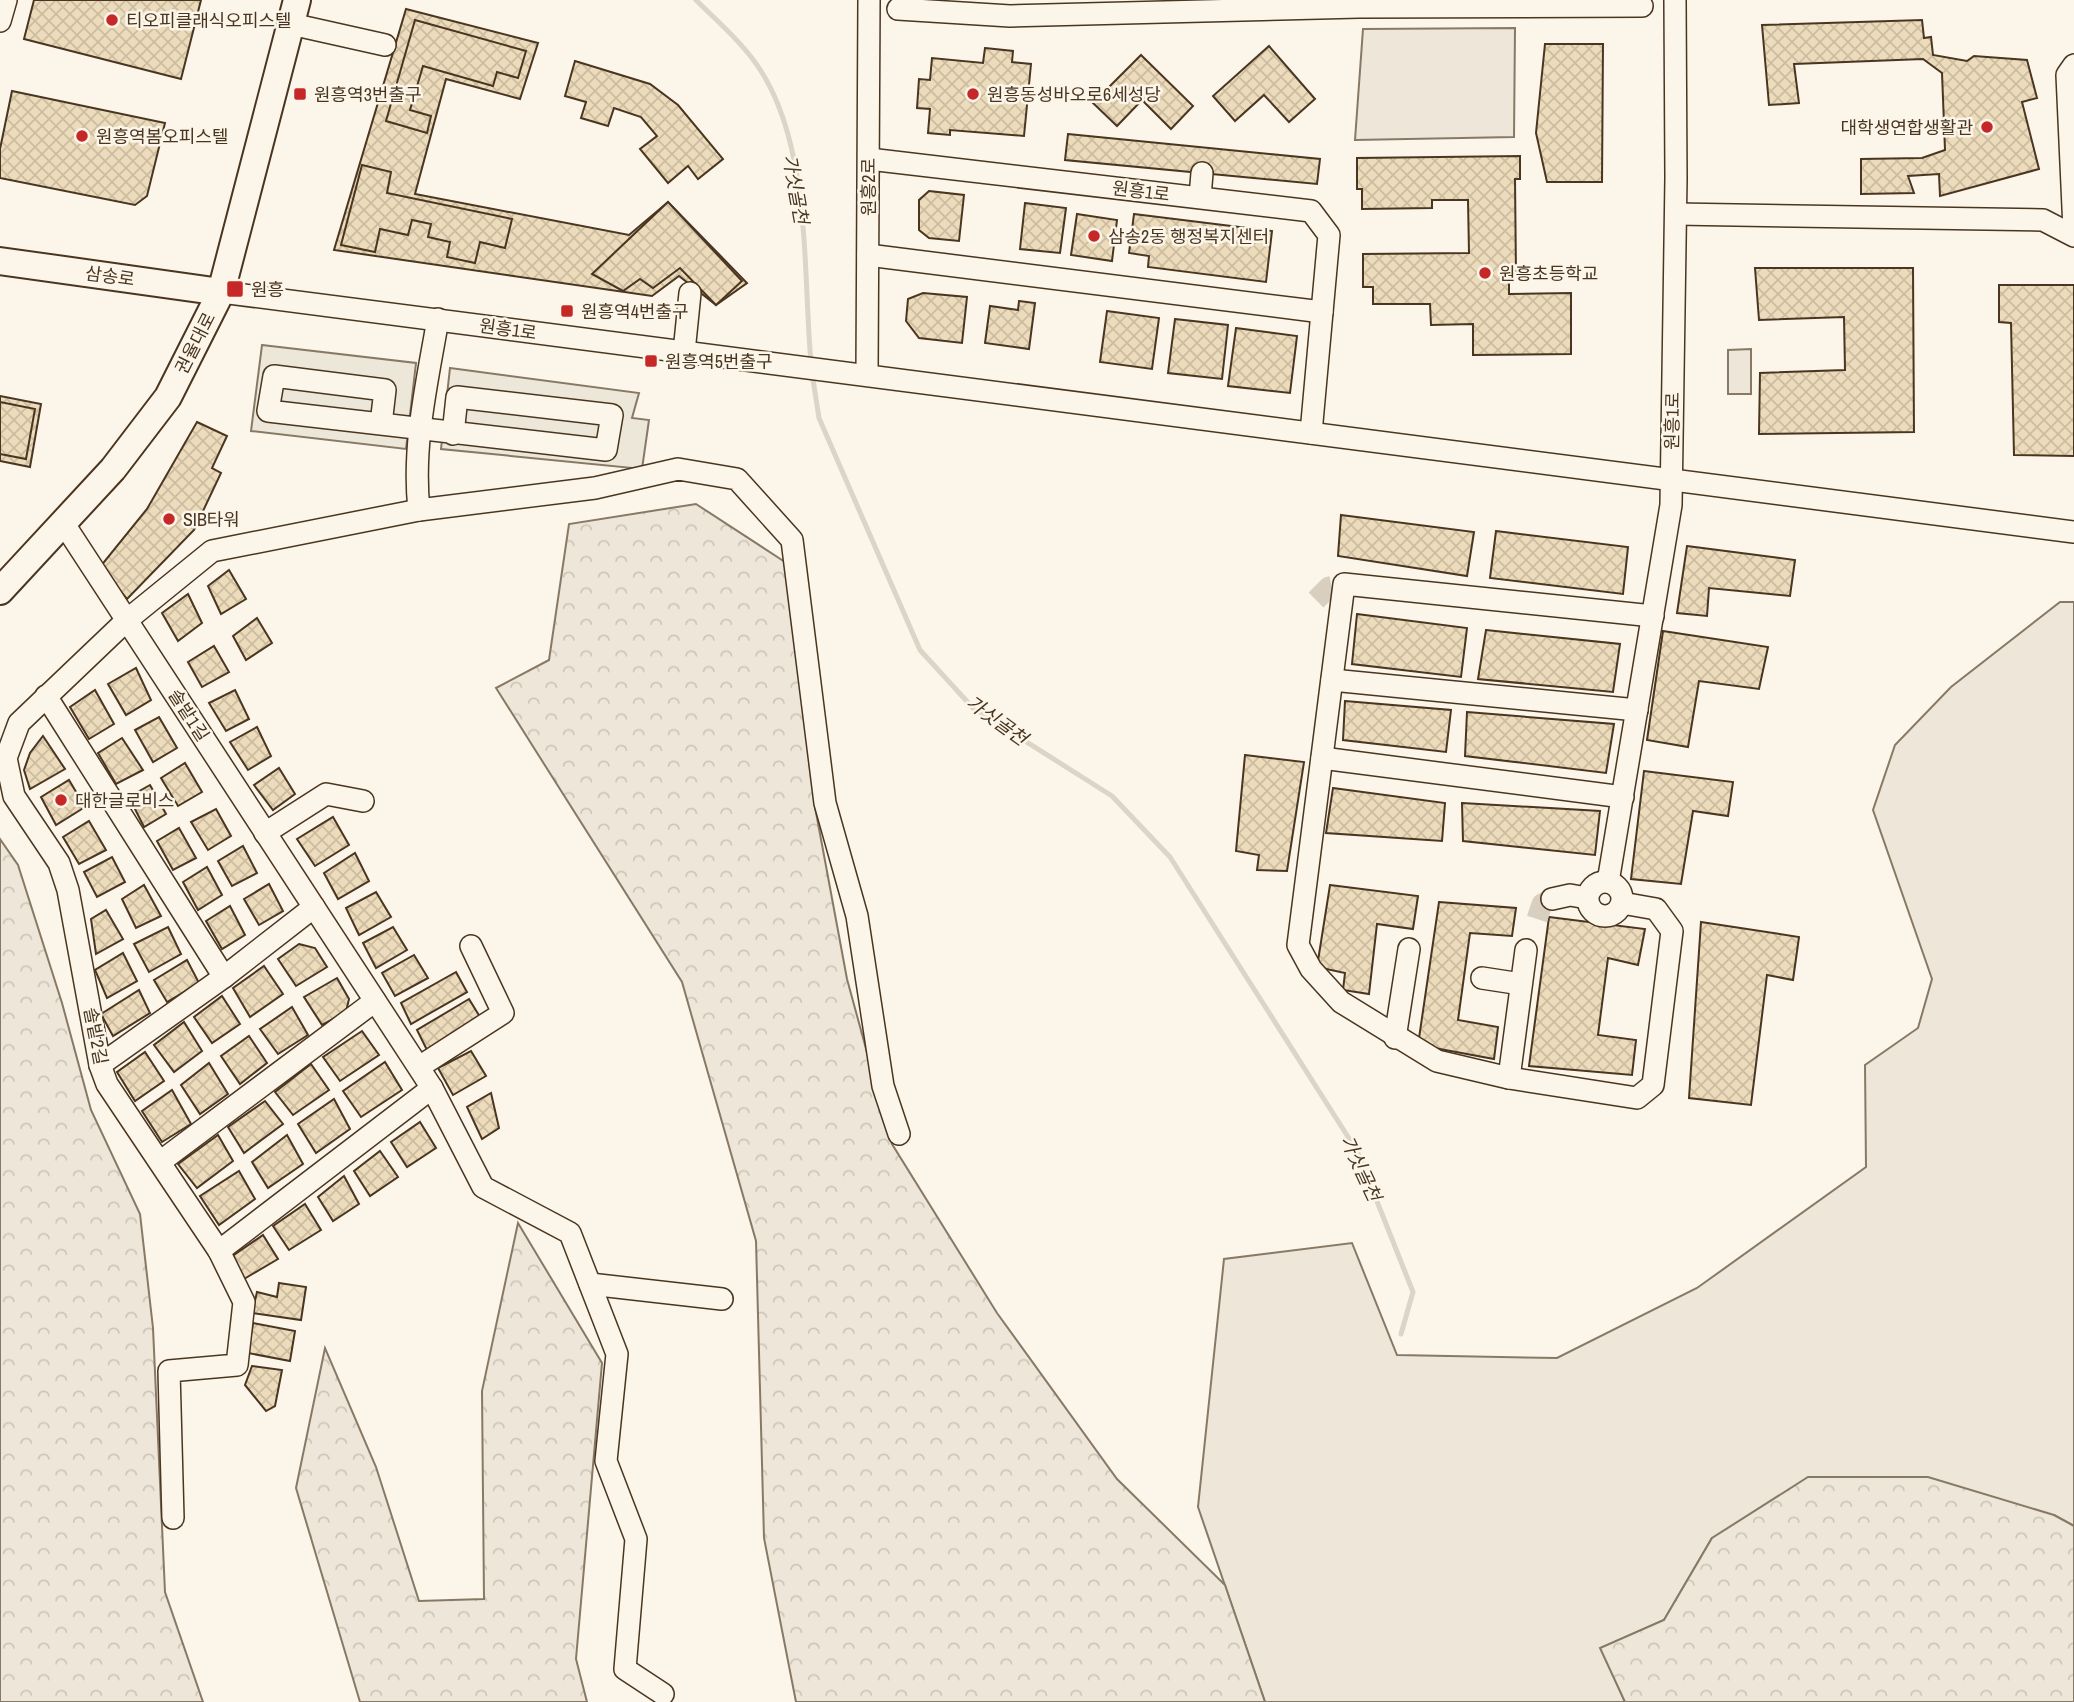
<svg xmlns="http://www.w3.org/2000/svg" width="2074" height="1702" font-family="'Archivo Narrow','Noto Sans KR',sans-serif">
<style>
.grass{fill:#ede6d9;stroke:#887966;stroke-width:2}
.forest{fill:url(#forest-crowns);stroke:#887966;stroke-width:2}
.parking{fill:#ede7d9;stroke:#887966;stroke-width:2}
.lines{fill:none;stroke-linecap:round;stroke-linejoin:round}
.stream{stroke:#dcd4c6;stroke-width:5}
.building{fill:url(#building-cross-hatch);stroke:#4a3520;stroke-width:2}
.minor-tunnel{stroke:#d8cfc1;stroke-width:21;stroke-dasharray:21 10;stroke-linecap:butt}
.minor-casing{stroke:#4a3520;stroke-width:24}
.major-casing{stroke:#4a3520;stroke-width:30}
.minor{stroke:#fbf6e9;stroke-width:21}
.major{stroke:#fbf6e9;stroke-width:26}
.poi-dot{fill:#c62828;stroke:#fbf6e9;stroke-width:2.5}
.labels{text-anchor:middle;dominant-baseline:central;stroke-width:5;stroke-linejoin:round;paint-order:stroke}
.poi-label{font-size:18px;fill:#4a3520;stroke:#fbf6e9;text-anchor:start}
.street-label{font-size:18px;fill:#4a3520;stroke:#fbf6e9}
.water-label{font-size:19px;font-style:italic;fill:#4a3520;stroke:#fbf6e9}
</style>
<defs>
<pattern id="forest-crowns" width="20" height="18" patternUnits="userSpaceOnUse" patternTransform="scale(1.75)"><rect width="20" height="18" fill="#ede6d9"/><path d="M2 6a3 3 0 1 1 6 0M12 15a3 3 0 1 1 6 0" fill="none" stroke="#cdc6ba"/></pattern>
<pattern id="building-cross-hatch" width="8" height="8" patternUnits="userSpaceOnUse" patternTransform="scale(1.75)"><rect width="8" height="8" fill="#ecdcbc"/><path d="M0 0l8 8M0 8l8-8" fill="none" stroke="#ccbda1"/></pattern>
</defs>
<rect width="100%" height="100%" fill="#fbf6e9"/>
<g class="grass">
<polygon points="1515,28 1514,137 1355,140 1363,29"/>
<polygon points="1751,349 1751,394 1728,394 1728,350"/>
<polygon points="2060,602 2074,602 2074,1526 2054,1515 1712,1538 1664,1620 1601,1648 1625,1702 1265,1702 1198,1507 1224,1259 1352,1243 1397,1355 1557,1358 1697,1288 1866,1167 1865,1065 1918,1028 1932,979 1873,810 1895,745 1951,687"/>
</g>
<g class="forest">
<polygon points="696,504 785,562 815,807 847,979 892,1144 997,1313 1117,1479 1225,1585 1265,1702 796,1702 764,1538 756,1241 682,982 496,688 549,660 569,524"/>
<polygon points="0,839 18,865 62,1003 91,1110 140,1214 153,1328 165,1592 203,1702 0,1702"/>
<polygon points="518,1223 602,1363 576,1659 587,1702 360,1702 296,1488 325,1348 376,1467 419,1601 484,1599 482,1391"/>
<polygon points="1808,1477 1928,1477 2054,1515 2074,1526 2074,1702 1625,1702 1600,1648 1664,1620 1712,1538"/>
</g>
<g class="parking">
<polygon points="262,345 416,363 406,449 251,431"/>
<polygon points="450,368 639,393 632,418 649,420 642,469 441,449"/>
</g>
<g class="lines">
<g class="stream">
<path d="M696,0C718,22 744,44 761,71C811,149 803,274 811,363"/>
<polyline points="812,373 819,418 920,650 973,708 1112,796 1170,857 1357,1151 1413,1292 1401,1334"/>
</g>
</g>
<g class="building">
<polygon points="34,0 201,0 181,79 24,39"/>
<polygon points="406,9 538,43 520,99 446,79 415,194 629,235 668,202 747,283 716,305 679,276 652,296 334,250"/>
<polygon points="415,20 526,51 518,78 497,72 493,86 423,66 410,110 431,116 427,133 386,121"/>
<polygon points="1922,20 1924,38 1931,37 1933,55 1967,61 1974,56 2027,60 2037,98 2022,102 2039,169 1940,196 1939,174 1908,176 1914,193 1861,194 1861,159 1922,158 1945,150 1942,73 1923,59 1794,64 1799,103 1769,105 1762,25"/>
<polygon points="1545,44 1603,44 1602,182 1547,182 1536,133"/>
<polygon points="1269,46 1315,99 1289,122 1264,95 1235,121 1213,96"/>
<polygon points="985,48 1013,51 1012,62 1031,64 1024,136 950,130 950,135 928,133 930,109 917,108 919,79 930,80 932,58 983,63"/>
<polygon points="1141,55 1193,106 1171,129 1142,100 1117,126 1093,103"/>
<polygon points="575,61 650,84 678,105 723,159 698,179 688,166 668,183 640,149 657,136 641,117 614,108 608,126 581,118 586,102 565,96"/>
<polygon points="12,91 165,123 147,196 135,205 0,178 0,149"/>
<polygon points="1068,134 1320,159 1317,184 1065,160"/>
<polygon points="1520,156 1520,179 1515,179 1516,275 1509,275 1509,294 1571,293 1571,354 1473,355 1473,324 1431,325 1430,304 1373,304 1373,287 1363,287 1363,254 1469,253 1468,200 1432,200 1432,208 1362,209 1362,189 1357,189 1357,158"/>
<polygon points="362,165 391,172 387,193 512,219 505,248 480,242 475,263 447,257 450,242 428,237 431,224 412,220 408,235 380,229 375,252 341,245"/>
<polygon points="929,191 964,195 959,241 929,238 919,230 919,200"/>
<polygon points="668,202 742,281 716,305 680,268 653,288 640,279 623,291 592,274"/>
<polygon points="1025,203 1066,208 1060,253 1020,249"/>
<polygon points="1077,214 1117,220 1112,261 1071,255"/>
<polygon points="1134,214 1272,231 1266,282 1148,267 1149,256 1129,253"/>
<polygon points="1755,268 1913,268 1914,432 1759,434 1760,373 1845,370 1844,317 1759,320"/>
<polygon points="1999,285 2074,285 2074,456 2014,455 2011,323 1999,322"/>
<polygon points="923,293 967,297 962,343 919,338 906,321 908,299"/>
<polygon points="1019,301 1035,303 1029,349 985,343 990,306 1018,310"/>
<polygon points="1107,311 1159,318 1152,369 1100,362"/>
<polygon points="1175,319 1228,325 1222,379 1168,373"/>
<polygon points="1236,328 1297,336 1290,393 1228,386"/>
<polygon points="0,396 41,404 30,467 0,461"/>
<polygon points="0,402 35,409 26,459 0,454"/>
<polygon points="197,422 227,436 212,468 221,473 194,530 127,599 100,567 147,509"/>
<polygon points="1341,515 1474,532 1467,576 1338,556"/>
<polygon points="1496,531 1628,547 1623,594 1490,578"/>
<polygon points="1687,546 1795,560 1790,596 1709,588 1707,616 1677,613"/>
<polygon points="229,570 246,599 221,614 208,586"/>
<polygon points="188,594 202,623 178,641 162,613"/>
<polygon points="1357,614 1467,628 1461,677 1352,664"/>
<polygon points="257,618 272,643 246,660 233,636"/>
<polygon points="1486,630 1620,644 1613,692 1478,679"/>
<polygon points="1663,631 1768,647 1759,689 1699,681 1688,747 1647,740"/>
<polygon points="214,646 229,672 202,687 188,662"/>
<polygon points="136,668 151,700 126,715 108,684"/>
<polygon points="95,690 114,724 89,739 70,707"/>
<polygon points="235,690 249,719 226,731 209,703"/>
<polygon points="1345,701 1451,710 1446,752 1343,740"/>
<polygon points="1467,712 1614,724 1606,773 1465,756"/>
<polygon points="159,717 177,748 153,762 135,730"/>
<polygon points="257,727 271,756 248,770 230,742"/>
<polygon points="43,736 65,769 30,789 24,770 30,753"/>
<polygon points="122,738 143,770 116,784 98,753"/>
<polygon points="1245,755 1304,762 1287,871 1257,870 1259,855 1236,851"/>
<polygon points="185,763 202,792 178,806 161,778"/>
<polygon points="279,768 295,794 273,810 254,785"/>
<polygon points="1644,771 1733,782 1728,816 1693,811 1681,884 1631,879"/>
<polygon points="69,780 85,807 56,825 41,797"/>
<polygon points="150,785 166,814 144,827 129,797"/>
<polygon points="1333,788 1445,803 1442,841 1326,833"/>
<polygon points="1462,803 1600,811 1595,855 1463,841"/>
<polygon points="216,809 231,836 208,850 191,822"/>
<polygon points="333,817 349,845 315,866 297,839"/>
<polygon points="89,821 106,850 79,864 63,837"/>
<polygon points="179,828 196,858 173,870 157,841"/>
<polygon points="243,846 257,873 232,886 218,861"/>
<polygon points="355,853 369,881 338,899 324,873"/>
<polygon points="112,857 125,882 97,897 84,872"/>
<polygon points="207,867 222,895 198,910 183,882"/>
<polygon points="269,884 283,911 259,925 244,899"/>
<polygon points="144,885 161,916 136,928 122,899"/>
<polygon points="1330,885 1418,896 1413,929 1377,924 1369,994 1343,990 1345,973 1317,967"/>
<polygon points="376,892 391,917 359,935 346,908"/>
<polygon points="1439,902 1516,908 1512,936 1470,933 1458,1020 1498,1027 1494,1059 1418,1045"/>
<polygon points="230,906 245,935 222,949 206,921"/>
<polygon points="106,910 123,939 96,954 91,919"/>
<polygon points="1549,917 1645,929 1638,965 1608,958 1598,1035 1636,1040 1632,1075 1529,1066"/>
<polygon points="1701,922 1799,937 1793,980 1767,975 1751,1105 1689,1098"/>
<polygon points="168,927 181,954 149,972 134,944"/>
<polygon points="393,927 407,950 376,968 363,943"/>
<polygon points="299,944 315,948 327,967 296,986 278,959"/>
<polygon points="123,953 137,981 107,998 95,970"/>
<polygon points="414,955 428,978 395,996 382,973"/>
<polygon points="187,960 199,983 167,1002 154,980"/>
<polygon points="264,966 283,994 250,1017 233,988"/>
<polygon points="456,972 467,992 411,1024 401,1003"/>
<polygon points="337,978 349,999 346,1012 322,1025 304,997"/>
<polygon points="139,990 150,1013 113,1036 101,1014"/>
<polygon points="222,996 240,1024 212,1043 194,1017"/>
<polygon points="469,999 480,1017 427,1050 417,1030"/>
<polygon points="292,1007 308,1035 278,1054 260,1029"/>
<polygon points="184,1022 202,1051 174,1072 154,1045"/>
<polygon points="362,1031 379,1055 340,1081 323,1057"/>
<polygon points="249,1036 267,1063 240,1084 221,1056"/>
<polygon points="471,1051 486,1076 453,1095 438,1068"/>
<polygon points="145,1052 164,1081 135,1101 117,1072"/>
<polygon points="385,1062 402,1090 361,1117 343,1091"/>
<polygon points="209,1063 228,1094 200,1114 181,1085"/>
<polygon points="311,1064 329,1090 293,1115 275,1092"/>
<polygon points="172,1090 191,1124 162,1142 142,1111"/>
<polygon points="491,1093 499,1128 482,1139 467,1107"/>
<polygon points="334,1099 350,1129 316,1153 298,1124"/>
<polygon points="265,1101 283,1124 244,1153 228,1127"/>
<polygon points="420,1122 436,1148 407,1167 391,1142"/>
<polygon points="218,1135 233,1161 197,1188 178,1164"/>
<polygon points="287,1135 303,1164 268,1188 252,1162"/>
<polygon points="380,1151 398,1177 370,1196 354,1171"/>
<polygon points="239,1171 255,1199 219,1225 200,1196"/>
<polygon points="344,1176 359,1204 333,1221 318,1197"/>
<polygon points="305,1204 321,1230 289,1250 273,1226"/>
<polygon points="263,1235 278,1259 244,1279 231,1257"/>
<polygon points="279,1283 306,1287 301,1320 252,1313 257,1292 277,1297"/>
<polygon points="253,1323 295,1331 290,1361 248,1353"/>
<polygon points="252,1366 282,1370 275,1406 266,1411 245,1385"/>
</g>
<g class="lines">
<g class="minor-tunnel">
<polyline points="1316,600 1329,587 1344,584"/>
<polyline points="1537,919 1542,904 1552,899"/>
</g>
<g class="minor-casing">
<g id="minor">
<polyline points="898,9 1010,16 1359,7 1642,6"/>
<polyline points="0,21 6,0"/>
<polyline points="291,24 385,45"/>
<polyline points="2074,65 2067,75 2074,230"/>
<polyline points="869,159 1311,211 1329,235 1311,433"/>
<polyline points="1200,197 1202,173"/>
<polyline points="1676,214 2043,220 2074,236"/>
<polyline points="868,255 1322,312"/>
<polyline points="221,292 2074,532"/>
<polyline points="684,352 690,293"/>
<polyline points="867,374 869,0"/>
<polyline points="381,424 385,390 274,376 268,411 606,450 612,415 457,397 453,434"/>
<path d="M419,510C412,446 427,383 438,319"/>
<polyline points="64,524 432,1088 483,1187 570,1233 617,1354 606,1461 636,1539 625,1669 663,1694"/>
<polyline points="1332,680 1637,710"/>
<polyline points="46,696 224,977"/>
<polyline points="1322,758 1623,797"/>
<polyline points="265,833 326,794 363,801"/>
<circle cx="1605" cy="899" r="17"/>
<polyline points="1608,882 1671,505 1676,178 1675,0"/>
<polyline points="1552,899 1570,895 1587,898"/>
<polyline points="1622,903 1656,909 1672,931 1653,1085 1637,1098 1509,1078 1437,1061 1341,1002 1311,969 1298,945 1344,584 1653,616"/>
<polyline points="1482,978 1521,984"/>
<polyline points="1395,1038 1409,949"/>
<polyline points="100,1065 224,977 314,907"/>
<polyline points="419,1067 503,1013 471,946"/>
<polyline points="1509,1078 1526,950"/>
<polyline points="160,1162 375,1001"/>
<polyline points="219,1251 432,1088"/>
<polyline points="590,1284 722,1299"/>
<polyline points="173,1518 169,1371 237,1365 244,1302 219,1251 107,1084 100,1065 68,890 59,863 14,796 6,758 19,723 127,620 212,551 419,510 595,488 678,469 737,479 792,540 825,803 857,916 883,1086 899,1134"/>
</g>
</g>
<g class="major-casing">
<g id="major">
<polyline points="0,261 221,292"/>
<polyline points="0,591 113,469 168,397 221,292 297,0"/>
</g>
</g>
<use href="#minor" class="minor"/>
<use href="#major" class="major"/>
</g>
<g class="poi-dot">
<circle cx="112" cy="20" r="7"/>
<rect x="293" y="87" width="14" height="14" rx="3.5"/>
<circle cx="973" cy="94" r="7"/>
<circle cx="1987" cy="127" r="7"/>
<circle cx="82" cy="136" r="7"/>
<circle cx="1094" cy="236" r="7"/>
<circle cx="1485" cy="273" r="7"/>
<rect x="226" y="280" width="18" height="18" rx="3.5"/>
<rect x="560" y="304" width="14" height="14" rx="3.5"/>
<rect x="644" y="354" width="14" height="14" rx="3.5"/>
<circle cx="169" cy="519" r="7"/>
<circle cx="61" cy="800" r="7"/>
</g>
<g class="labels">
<g class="poi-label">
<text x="126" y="20">티오피클래식오피스텔</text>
<text x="314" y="94">원흥역3번출구</text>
<text x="987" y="94">원흥동성바오로6세성당</text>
<text x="1973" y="127" text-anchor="end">대학생연합생활관</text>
<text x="96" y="136">원흥역봄오피스텔</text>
<text x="1108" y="236">삼송2동 행정복지센터</text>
<text x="1499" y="273">원흥초등학교</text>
<text x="251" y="289">원흥</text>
<text x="581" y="311">원흥역4번출구</text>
<text x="665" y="361">원흥역5번출구</text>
<text x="183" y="519">SIB타워</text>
<text x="75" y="800">대한글로비스</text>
</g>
<g class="street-label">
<text transform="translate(868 187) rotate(-90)">원흥2로</text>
<text transform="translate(1141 191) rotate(7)">원흥1로</text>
<text transform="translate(110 276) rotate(8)">삼송로</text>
<text transform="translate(508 329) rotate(8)">원흥1로</text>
<text transform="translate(195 343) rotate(-63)">권율대로</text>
<text transform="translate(1672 421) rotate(-89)">원흥1로</text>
<text transform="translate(189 715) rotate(57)">솔밭1길</text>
<text transform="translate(96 1036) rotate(79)">솔밭2길</text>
</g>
<g class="water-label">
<text transform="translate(796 189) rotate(80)">가싯골천</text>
<text transform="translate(997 720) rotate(36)">가싯골천</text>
<text transform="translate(1361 1168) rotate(65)">가싯골천</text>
</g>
</g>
</svg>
